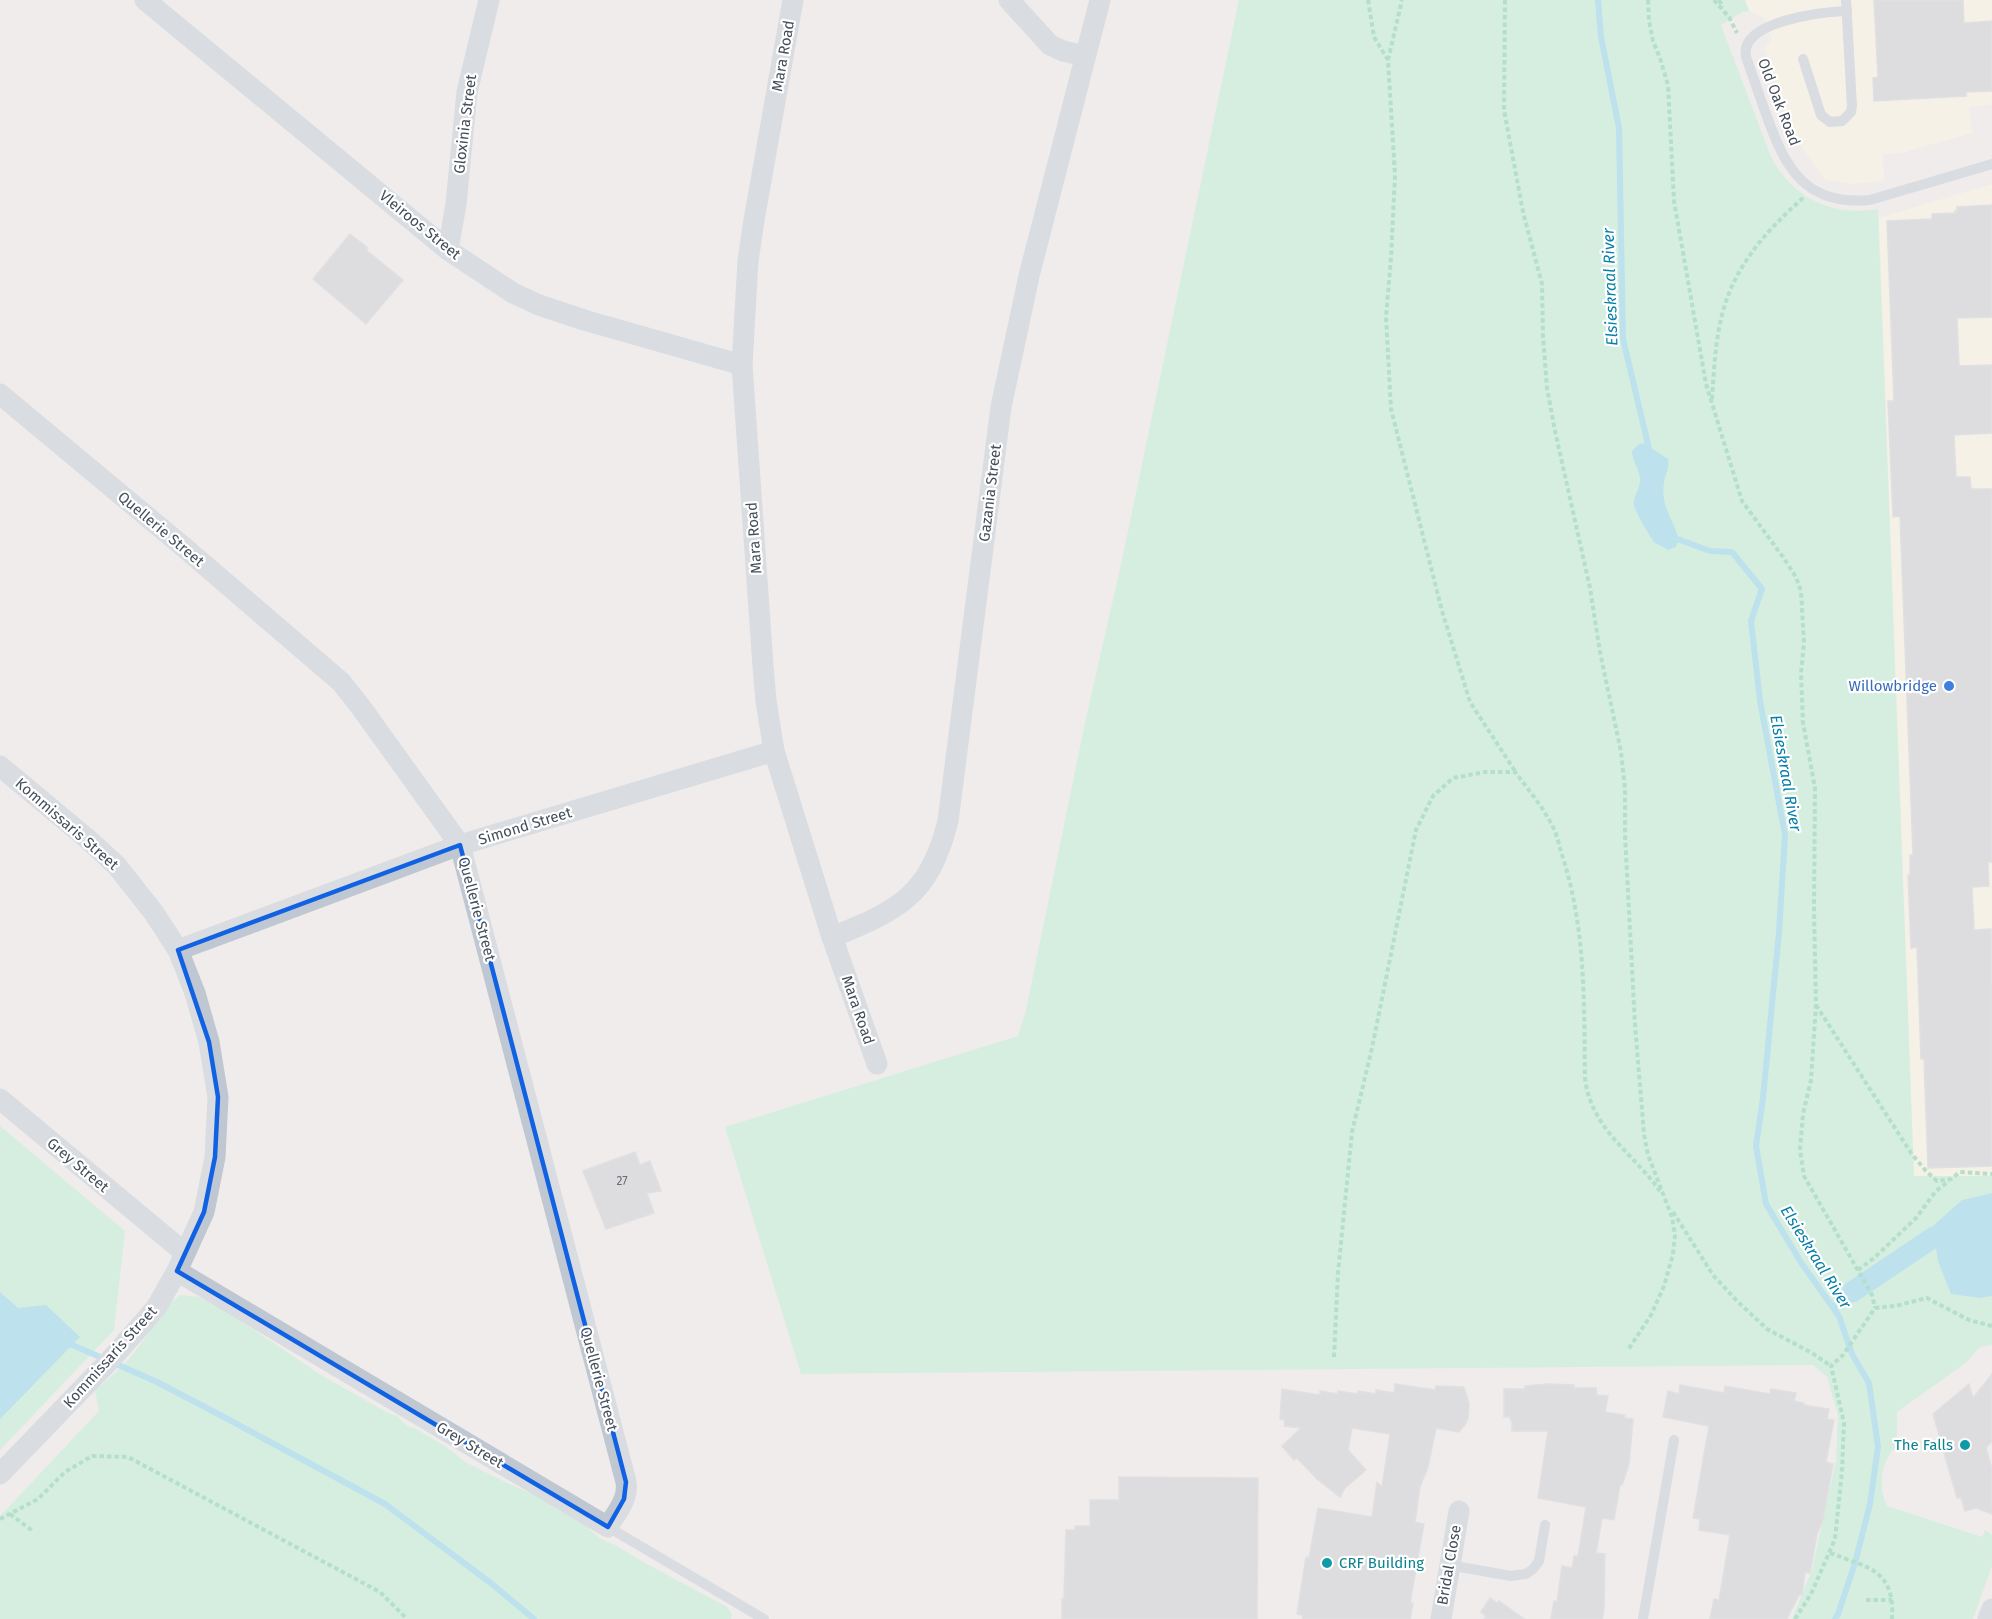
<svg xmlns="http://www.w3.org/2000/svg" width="1992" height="1619" font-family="'Fira Sans',sans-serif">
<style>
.commercial{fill:#fcf6e2}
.green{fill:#b7f0d0}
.water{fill:#81d2ef}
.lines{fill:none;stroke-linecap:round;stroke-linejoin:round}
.stream{stroke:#81d2ef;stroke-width:6}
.canal{stroke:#81d2ef;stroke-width:21}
.building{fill:#c8cad2;stroke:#cfd1d8;stroke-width:1.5}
.path{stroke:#6ecfa4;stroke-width:4;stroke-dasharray:4.5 3;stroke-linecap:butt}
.lane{stroke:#bec7d2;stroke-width:10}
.street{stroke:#bec7d2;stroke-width:21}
.marked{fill:none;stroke:#1161e3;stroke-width:4.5;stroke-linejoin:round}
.shop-dot{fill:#3f7fe0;stroke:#fff;stroke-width:2}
.culture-dot{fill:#0f9aa8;stroke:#fff;stroke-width:2}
.labels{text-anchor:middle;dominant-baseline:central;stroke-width:4.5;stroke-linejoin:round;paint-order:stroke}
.number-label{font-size:12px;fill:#656d78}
.street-label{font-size:15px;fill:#444e5a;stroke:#fff}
.shop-label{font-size:15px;fill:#366cbe;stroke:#fff;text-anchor:end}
.culture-label{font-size:15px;fill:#0d838f;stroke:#fff;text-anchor:end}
.water-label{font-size:16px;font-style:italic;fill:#067faa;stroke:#fff}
</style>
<rect width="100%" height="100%" fill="#efeceb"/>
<g class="commercial">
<polygon points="1745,0 1992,0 1992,105 1969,107 1972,133 1901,153 1883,154 1884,180 1876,182 1850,184 1825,179 1796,139 1764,49 1772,40 1764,18 1749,11"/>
<polygon points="1992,184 1992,1176 1914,1177 1879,218"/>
</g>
<g class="green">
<path d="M1239,0H1745L1749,11L1742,12L1721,25L1771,157C1794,199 1831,216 1878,209L1914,1176H1992V1193L1962,1200L1980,1298L1992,1296V1345L1980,1347L1967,1362L1897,1412V1446C1880,1460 1878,1488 1887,1506L1982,1537L1985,1530L1992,1535V1566L1973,1619H1792L1812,1570L1836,1461L1838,1415L1827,1377L1813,1365L801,1374L725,1127L1018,1036L1026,1010L1086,718L1122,560Z"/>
<polygon points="0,1126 125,1231 114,1330 0,1450"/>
<path d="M181,1295L199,1297L229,1313L321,1375L388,1413L397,1416L407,1426L416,1429L445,1446L465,1462L505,1482L544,1499L558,1510L581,1521L599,1538L615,1545L645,1563L727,1607L732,1614L731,1619H0V1516L99,1411L95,1390C111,1377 127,1363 139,1346C155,1326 158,1310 181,1295Z"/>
</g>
<g class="water">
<path d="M1643,443L1668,459C1670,469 1665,473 1664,483C1660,504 1673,520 1679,539L1676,547L1668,550C1664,547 1659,545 1655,543C1651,539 1635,511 1634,505C1632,497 1641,489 1640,478C1639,468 1632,461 1632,451L1638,445Z"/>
<polygon points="1992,1193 1992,1296 1980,1298 1951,1294 1938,1261 1933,1226 1962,1200"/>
<polygon points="0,1292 18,1308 46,1305 80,1337 0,1419"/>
</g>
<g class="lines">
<g class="stream">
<polyline points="1598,0 1601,37 1619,128 1623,339 1650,453"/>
<polyline points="1672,537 1710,551 1732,552 1762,589 1751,621 1760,701 1785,835 1779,932 1763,1098 1756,1146 1766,1204 1802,1264 1839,1316 1852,1354 1869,1383 1878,1447 1870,1504 1855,1563 1838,1614 1835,1619"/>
<polyline points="1833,1307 1852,1292"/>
<polyline points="72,1345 105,1359"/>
<polyline points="114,1363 157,1382 222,1416 385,1504 492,1584 534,1619"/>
</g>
<polyline class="canal" points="1852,1292 1934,1237"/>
</g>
<g class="building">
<polygon points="1874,0 1963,0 1964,23 1992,21 1992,91 1966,92 1966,96 1874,101 1873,78 1878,77"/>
<polygon points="1992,205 1992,317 1957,318 1959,366 1992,365 1992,433 1954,435 1956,477 1970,477 1971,489 1992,489 1992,862 1988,862 1989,886 1972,887 1974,930 1991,929 1992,1166 1928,1168 1924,1059 1921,1059 1917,947 1911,948 1908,875 1910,875 1910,855 1913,855 1900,516 1893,517 1888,401 1894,401 1887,221 1932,219 1932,214 1955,213 1955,211 1957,211 1957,207"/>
<polygon points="350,234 368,248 366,250 403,280 366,324 313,279"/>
<polygon points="635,1152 640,1165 650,1161 661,1191 647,1193 654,1213 606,1229 583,1171"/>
<polygon points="1992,1374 1992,1441 1986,1448 1992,1469 1992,1514 1976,1508 1965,1511 1961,1497 1957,1498 1933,1414 1969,1384 1973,1398"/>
<polygon points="1395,1384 1435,1390 1436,1386 1464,1387 1469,1404 1468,1418 1465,1425 1459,1432 1436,1428 1428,1467 1420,1487 1415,1522 1424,1524 1410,1603 1413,1603 1410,1619 1303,1619 1302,1615 1297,1614 1306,1557 1309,1558 1318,1508 1372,1517 1377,1482 1382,1487 1390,1434 1352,1428 1348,1450 1366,1470 1345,1488 1340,1497 1317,1479 1297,1458 1294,1460 1282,1446 1301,1428 1284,1426 1285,1420 1280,1419 1282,1389 1320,1395 1320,1391 1338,1394 1338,1391 1357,1394 1358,1391 1376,1394 1376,1390 1394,1393"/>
<polygon points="1549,1384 1574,1385 1574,1388 1596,1388 1597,1395 1608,1396 1605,1412 1625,1415 1624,1418 1633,1419 1629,1464 1622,1485 1620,1485 1614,1520 1602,1518 1596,1553 1605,1554 1604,1610 1602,1619 1551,1619 1554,1601 1557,1602 1562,1566 1572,1568 1574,1556 1578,1556 1586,1507 1538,1498 1548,1431 1512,1431 1512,1421 1511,1421 1510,1417 1504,1417 1504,1389 1525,1389 1525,1386"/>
<polygon points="1680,1385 1724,1393 1725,1386 1770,1394 1771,1389 1796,1393 1794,1401 1804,1403 1804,1405 1829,1409 1827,1419 1834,1420 1826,1462 1833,1464 1823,1520 1817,1534 1810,1573 1805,1572 1802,1595 1799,1595 1787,1619 1710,1619 1714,1599 1719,1600 1730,1535 1699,1530 1700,1519 1693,1518 1709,1426 1663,1417 1668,1391 1679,1394"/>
<polygon points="1119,1477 1258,1478 1257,1619 1062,1619 1062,1599 1064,1600 1066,1530 1075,1530 1075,1526 1090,1526 1090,1500 1119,1500"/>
<polygon points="1490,1598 1497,1603 1499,1601 1524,1619 1484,1619 1486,1616 1481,1612"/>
</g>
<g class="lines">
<g class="path">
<polyline points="1368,0 1374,37 1388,60 1395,175 1391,258 1386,317 1391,409 1442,611 1470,702 1515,771"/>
<polyline points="1505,0 1504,110 1523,212 1542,284 1543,336 1547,388 1555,431 1590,588 1600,652 1621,752 1625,789 1625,835 1635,1025 1644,1134 1648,1155 1672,1217 1675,1235 1673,1254 1664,1286 1651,1315 1628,1350"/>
<polyline points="1648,0 1649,21 1653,41 1660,58 1668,85 1674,201 1706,384 1742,501 1783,557 1796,577 1801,591 1804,643 1801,673 1803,723 1815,788 1814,910 1816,1005 1811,1080 1803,1114 1800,1150 1804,1176 1872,1295 1875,1308"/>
<polyline points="1714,0 1729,17 1737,33"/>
<polyline points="1719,0 1723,7"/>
<polyline points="1388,60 1402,0"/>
<path d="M1712,399C1714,371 1715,342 1722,315C1734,266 1767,230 1803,198"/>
<polyline points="1816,1005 1911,1153 1926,1171 1937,1181 1951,1179 1960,1172 1992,1174"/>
<polyline points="1673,1212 1713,1275 1737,1301 1767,1329 1812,1353 1831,1366"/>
<polyline points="1858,1270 1874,1258 1916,1218 1936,1191 1949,1181"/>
<path d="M1334,1357L1338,1273L1352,1132L1372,1048L1416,830L1433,796L1453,778L1485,772H1515C1528,789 1542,806 1552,825C1557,834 1559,845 1562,855C1586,928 1584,1003 1585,1079C1592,1130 1632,1152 1660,1191"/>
<polyline points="10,1514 34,1532"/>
<polyline points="0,1519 38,1499 65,1472 92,1456 128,1457 380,1592 407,1619"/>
<path d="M1830,1553C1868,1568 1895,1569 1892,1619"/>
<polyline points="1866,1600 1892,1600"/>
<polyline points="1795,1619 1811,1594 1835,1539 1842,1471 1844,1423 1831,1366 1843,1355 1875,1308 1895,1306 1927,1298 1969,1320 1992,1326"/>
</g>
<g class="lane">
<path d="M1847,11C1822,12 1739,21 1746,57C1753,76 1759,95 1766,114C1785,168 1805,206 1870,200L1992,164"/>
<polyline points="1803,59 1821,115 1830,122 1842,121 1851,112 1852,106 1846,0"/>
<polyline points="608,1527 764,1619"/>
<polyline points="1449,1565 1511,1576 1526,1574 1533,1569 1539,1561 1545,1525"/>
<polyline points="1643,1619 1674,1440"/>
</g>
<g class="street">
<polyline points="145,0 448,250 513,293 539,305 584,320 742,365"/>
<polyline points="793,0 754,220 748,261 742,365 763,666 766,701 774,751 832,937 877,1064"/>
<polyline points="1009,0 1050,45 1063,51 1085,56"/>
<polyline points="448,250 456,204 467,92 489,0"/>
<path d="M0,394L186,549L341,682L360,706L460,845L626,1482C629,1499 616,1513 608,1527L177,1271"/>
<polyline points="0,766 90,841 117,866 154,913 178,950 195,993 209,1042 218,1097 215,1157 204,1212 177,1271 156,1308 112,1358 0,1474"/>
<path d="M832,937C899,910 929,896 948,821L1001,407L1029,276L1100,0"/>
<polyline points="178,950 460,845 774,751"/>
<polyline points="0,1099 185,1253"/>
<polyline points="1441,1619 1459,1511"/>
<polyline points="1988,1619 1992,1609"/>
</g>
</g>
<path d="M0 0H1992V1619H0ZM460,845L626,1482L624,1499L608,1527L177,1271L204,1212L215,1157L218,1097L209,1042L178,950Z" fill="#efeceb" fill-opacity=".55" fill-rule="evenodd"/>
<path class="marked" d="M460,845L626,1482L624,1499L608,1527L177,1271L204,1212L215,1157L218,1097L209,1042L178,950Z"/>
<circle class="shop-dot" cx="1949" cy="686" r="6"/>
<g class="culture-dot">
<circle cx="1965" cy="1445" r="6"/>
<circle cx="1327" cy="1563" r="6"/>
</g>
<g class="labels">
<g class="number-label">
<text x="622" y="1181">27</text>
</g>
<g class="street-label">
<text transform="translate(783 56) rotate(-80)">Mara Road</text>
<text transform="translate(1779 102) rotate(69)">Old Oak Road</text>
<text transform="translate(465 124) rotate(-83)">Gloxinia Street</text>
<text transform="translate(420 225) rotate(39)">Vleiroos Street</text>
<text transform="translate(990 493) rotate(-83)">Gazania Street</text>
<text transform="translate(161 529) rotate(40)">Quellerie Street</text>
<text transform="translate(754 538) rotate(-94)">Mara Road</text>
<text transform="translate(67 824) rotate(41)">Kommissaris Street</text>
<text transform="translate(525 826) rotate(-17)">Simond Street</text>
<text transform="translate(477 909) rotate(75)">Quellerie Street</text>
<text transform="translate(858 1010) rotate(71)">Mara Road</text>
<text transform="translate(78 1165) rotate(40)">Grey Street</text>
<text transform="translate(110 1357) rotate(-48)">Kommissaris Street</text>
<text transform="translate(599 1379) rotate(75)">Quellerie Street</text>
<text transform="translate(470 1445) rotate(31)">Grey Street</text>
<text transform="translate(1449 1565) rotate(-80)">Bridal Close</text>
</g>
<g class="shop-label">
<text x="1937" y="686">Willowbridge</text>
</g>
<g class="culture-label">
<text x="1953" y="1445">The Falls</text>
<text x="1339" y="1563" text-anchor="start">CRF Building</text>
</g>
<g class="water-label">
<text transform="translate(1610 287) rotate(-92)">Elsieskraal River</text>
<text transform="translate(1786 773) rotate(80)">Elsieskraal River</text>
<text transform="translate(1816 1257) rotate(58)">Elsieskraal River</text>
</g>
</g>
</svg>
